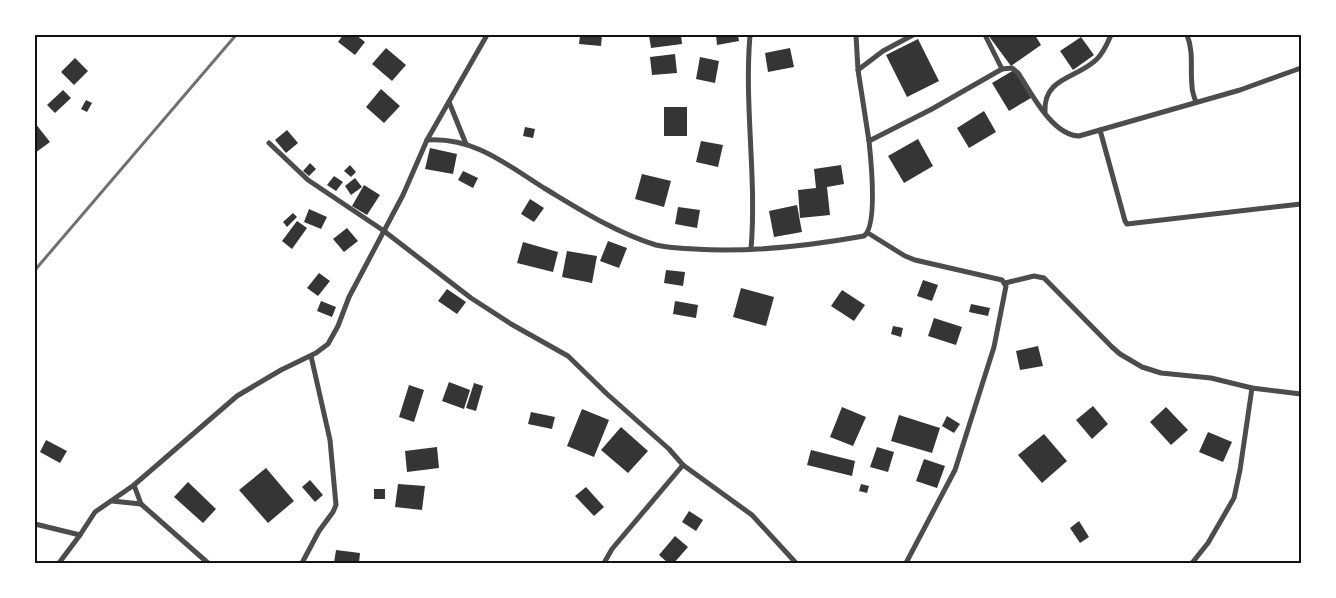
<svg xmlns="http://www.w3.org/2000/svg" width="1336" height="598" font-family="'Titillium Web',sans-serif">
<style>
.building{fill:#353535}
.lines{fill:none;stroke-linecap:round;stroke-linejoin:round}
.minor{stroke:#4c4c4c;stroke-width:5}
.rail{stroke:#707070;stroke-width:3}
.neatline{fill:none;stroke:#111;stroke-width:2}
</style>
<rect width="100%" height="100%" fill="#fff"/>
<g class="building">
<polygon points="343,35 356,35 365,42 355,55 338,42"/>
<polygon points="580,35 602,35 601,46 579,44"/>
<polygon points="649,35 681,35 682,44 651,48"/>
<polygon points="716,35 738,35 739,41 717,45"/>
<polygon points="988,35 1035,35 1041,45 1011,66"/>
<polygon points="1081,37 1094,55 1073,70 1060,51"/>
<polygon points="918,39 939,81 907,97 886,55"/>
<polygon points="386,48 406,65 392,81 372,64"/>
<polygon points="790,48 794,67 768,72 765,53"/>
<polygon points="675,54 677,73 652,75 650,57"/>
<polygon points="700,57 719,61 715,83 696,79"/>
<polygon points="75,58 88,71 74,85 61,72"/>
<polygon points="1014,70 1031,98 1009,111 992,83"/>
<polygon points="381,89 400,106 384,123 366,107"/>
<polygon points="63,90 71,98 55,113 47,105"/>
<polygon points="86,100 92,103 87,112 81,109"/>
<rect x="664" y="107" width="23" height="29"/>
<polygon points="984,111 996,132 969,148 957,128"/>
<polygon points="35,123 50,142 35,153"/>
<polygon points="525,127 535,129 533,138 523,136"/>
<polygon points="287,130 298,143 286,153 275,140"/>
<polygon points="918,139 933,166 904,183 888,156"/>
<polygon points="701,141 723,145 718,167 696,162"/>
<polygon points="430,148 457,154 453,174 425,169"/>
<polygon points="310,163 316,169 309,176 303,171"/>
<polygon points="350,165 356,172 351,177 344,171"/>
<polygon points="841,165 844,184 827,187 830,215 800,218 798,190 816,188 814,169"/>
<polygon points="463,171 478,178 473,188 458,180"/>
<polygon points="642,174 671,181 664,207 635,199"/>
<polygon points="334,176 343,182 336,191 327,185"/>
<polygon points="355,178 362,187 351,195 345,186"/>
<polygon points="364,185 380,195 367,215 352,206"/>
<polygon points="530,199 544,208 534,222 521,214"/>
<polygon points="797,205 802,232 774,237 769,211"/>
<polygon points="678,207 700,210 697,228 675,224"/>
<polygon points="309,209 327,217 321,229 304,222"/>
<polygon points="293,213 297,217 287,227 283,222"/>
<polygon points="297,221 307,228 292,249 282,241"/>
<polygon points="347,228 358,241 344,252 333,239"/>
<polygon points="608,241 627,248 619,268 600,261"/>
<polygon points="523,242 558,252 553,272 517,263"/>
<polygon points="567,251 597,256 592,283 562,277"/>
<polygon points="666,270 685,272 683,286 664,283"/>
<polygon points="319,273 330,281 318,296 307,288"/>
<polygon points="923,280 938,285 932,301 917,296"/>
<polygon points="741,288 774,297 766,326 733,317"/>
<polygon points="447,289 466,302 457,314 438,301"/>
<polygon points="842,290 865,305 854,321 831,306"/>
<polygon points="321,301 336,307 332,317 317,311"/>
<polygon points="675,301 698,305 696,318 673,314"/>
<polygon points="971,304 990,308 988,316 969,312"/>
<polygon points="934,318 962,327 956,345 928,336"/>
<polygon points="893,326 903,328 901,337 891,334"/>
<polygon points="1038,346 1043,366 1020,370 1016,351"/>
<polygon points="449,382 470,390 464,409 442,401"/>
<polygon points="474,383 483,386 476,411 466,408"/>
<polygon points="409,385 424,390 414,422 399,417"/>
<polygon points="1093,406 1108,424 1092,439 1076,420"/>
<polygon points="842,407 866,417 853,446 830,437"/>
<polygon points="1166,407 1188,430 1171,445 1150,422"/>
<polygon points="582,409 609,420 594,457 567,446"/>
<polygon points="531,412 555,417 552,429 528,424"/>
<polygon points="899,415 940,428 932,453 891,441"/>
<polygon points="947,416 960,424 954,433 942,426"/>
<polygon points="621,427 648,451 628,473 601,450"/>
<polygon points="1208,432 1232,442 1223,462 1199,452"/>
<polygon points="1044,434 1067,461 1042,483 1018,455"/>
<polygon points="46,440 67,451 60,463 40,452"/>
<polygon points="437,447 439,468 407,472 405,451"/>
<polygon points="877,447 894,452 888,472 870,467"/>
<polygon points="811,450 855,461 852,476 807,465"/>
<polygon points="924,459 945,466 937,488 916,481"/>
<polygon points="266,468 294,501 268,523 239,490"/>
<polygon points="310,480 323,495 315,502 302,487"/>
<polygon points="188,482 216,509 203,523 174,497"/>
<polygon points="398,484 425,486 422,510 395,507"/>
<polygon points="861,484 869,486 867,493 859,491"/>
<polygon points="586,487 604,507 594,516 575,496"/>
<rect x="374" y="489" width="11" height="10"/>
<polygon points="689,511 703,520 696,531 682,522"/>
<polygon points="1079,521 1089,537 1080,543 1070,528"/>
<polygon points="675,536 688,547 674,563 668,563 659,555"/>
<polygon points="336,550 360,553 359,563 334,563"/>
</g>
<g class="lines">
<g class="minor">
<path d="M750,35C744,106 757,178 751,249"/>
<polyline points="856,35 858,70"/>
<polyline points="985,35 1002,69"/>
<path d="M1187,35C1194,52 1190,69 1192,86C1192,92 1194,97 1196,102"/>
<polyline points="449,102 466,144"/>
<path d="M1045,112C1043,77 1077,79 1097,59C1104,52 1107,44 1111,35"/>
<polyline points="1100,130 1125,221 1127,224 1301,204"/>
<path d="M427,140C474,137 506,164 544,188C579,209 616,233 656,245C668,248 681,248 694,249C750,253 808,246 864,236C878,225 871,160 869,141L932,109L1002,69L1012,68L1018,73C1032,94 1052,135 1079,136L1240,90L1301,68"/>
<polyline points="869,141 858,70 883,51 913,35"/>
<polyline points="269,143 308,180 384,231 471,298 511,324 568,356 607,394 669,449 683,465 752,515 796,563"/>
<polyline points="868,233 905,256 915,260 1002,280 1006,286 994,347 955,470 906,563"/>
<polyline points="1005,283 1034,276 1044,278 1112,347 1120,354 1142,367 1161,373 1211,378 1252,388 1301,394"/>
<polyline points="134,485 141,504 208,563"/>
<polyline points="112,501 141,504"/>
<polyline points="35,524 80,535"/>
<polyline points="59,563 80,535 95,512 134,485 237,396 281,370 316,353 328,344 338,326 349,297 403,195 427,140 487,35"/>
<polyline points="302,563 319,531 333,512 336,505 330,440 311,356"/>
<polyline points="604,563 612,549 683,465"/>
<polyline points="1192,563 1208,543 1234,498 1240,470 1252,388"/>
</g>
<polyline class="rail" points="35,270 236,35"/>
</g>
<rect width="1336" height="598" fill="none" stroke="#ffffff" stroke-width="72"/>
<rect x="36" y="36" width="1264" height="526" class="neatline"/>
</svg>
